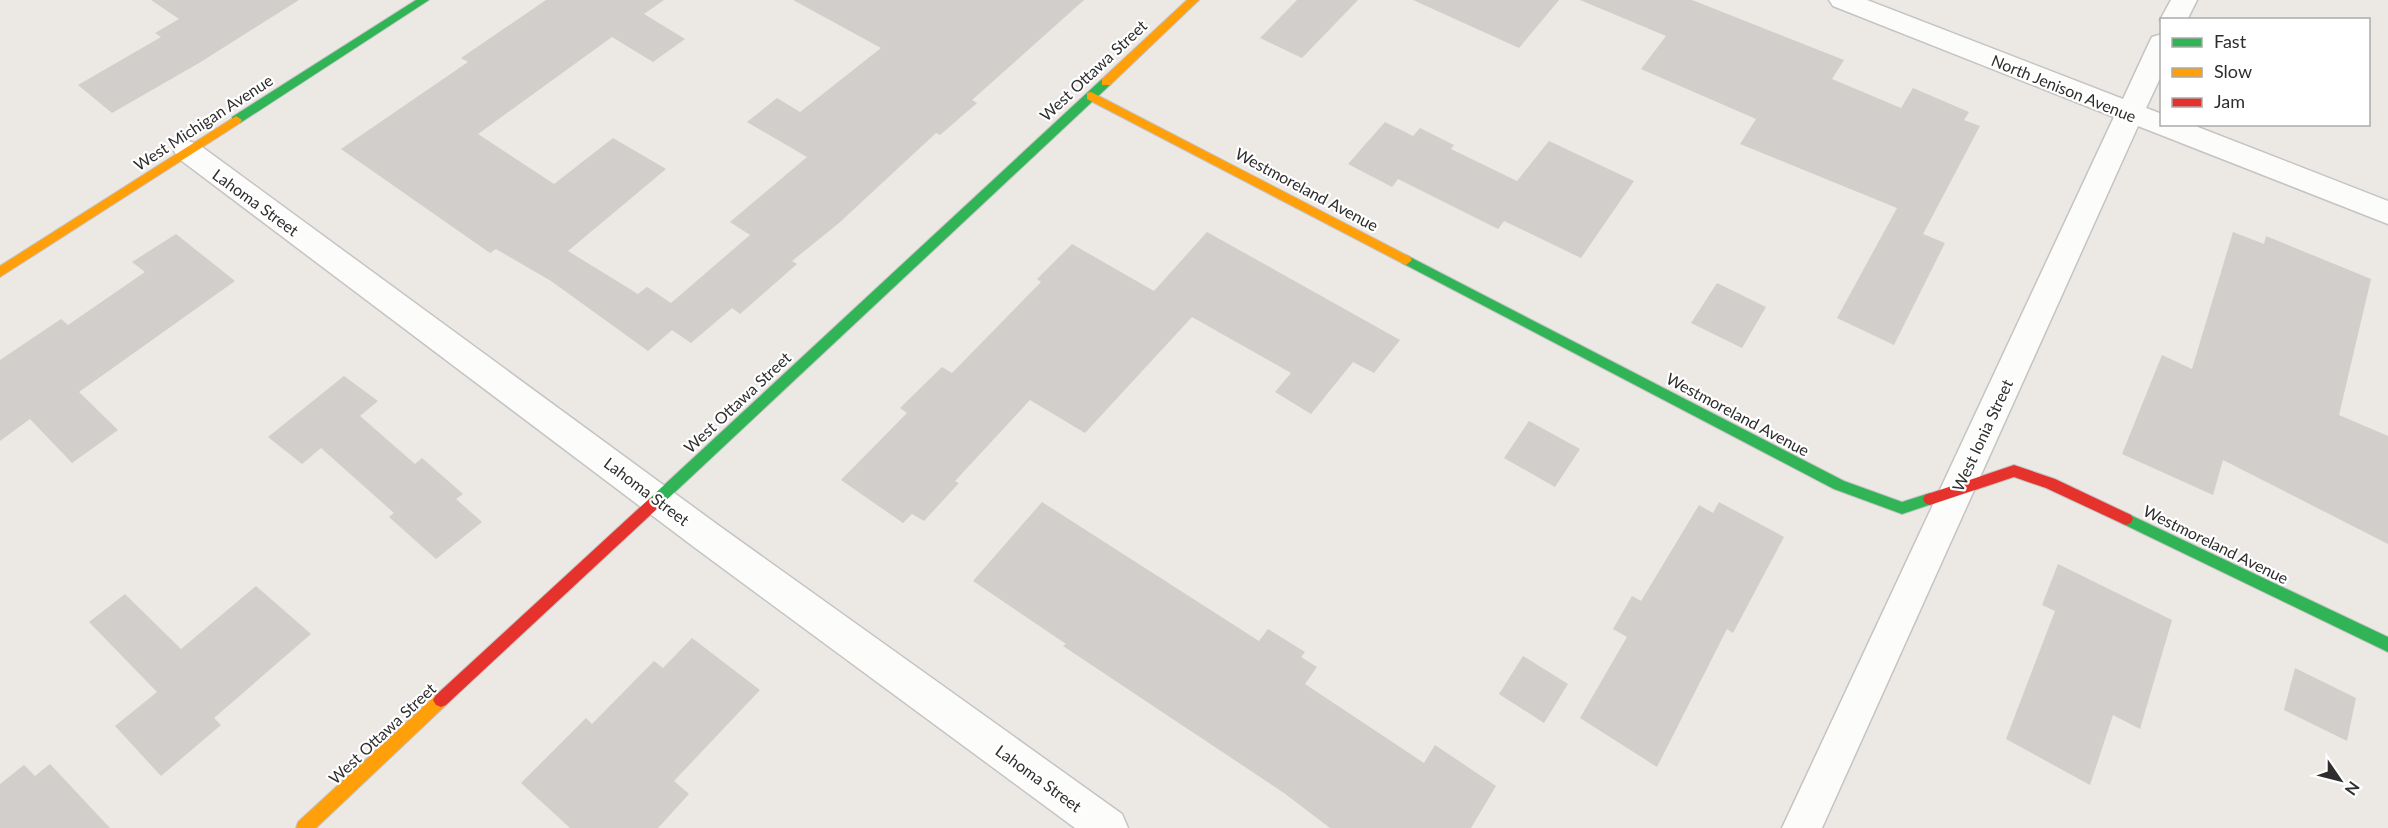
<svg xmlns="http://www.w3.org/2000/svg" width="2388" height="828" font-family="Lato,sans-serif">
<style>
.building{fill:#d1cecb}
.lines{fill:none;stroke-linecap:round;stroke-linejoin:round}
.street-casing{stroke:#c5c4c5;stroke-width:3}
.fast-casing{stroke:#c5c4c5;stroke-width:2}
.slow-casing{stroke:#c5c4c5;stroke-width:2}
.jam-casing{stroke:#c5c4c5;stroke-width:2}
.street{fill:#fcfcfb;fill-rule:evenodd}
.fast{fill:#30b455;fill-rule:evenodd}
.slow{fill:#ff9f0a;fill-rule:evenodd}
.jam{fill:#e5322d;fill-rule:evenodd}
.labels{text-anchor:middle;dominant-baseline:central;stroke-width:4.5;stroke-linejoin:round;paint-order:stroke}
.street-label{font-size:16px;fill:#2e2e2e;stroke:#fff}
</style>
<rect width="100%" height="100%" fill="#ece8e4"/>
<g class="building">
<polygon points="151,0 299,0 199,63 112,113 78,85 161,37 155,33 179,19"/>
<polygon points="546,0 664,0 644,14 685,39 653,62 612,37 478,134 554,184 613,138 666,169 568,251 638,294 647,287 671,303 750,235 730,222 807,157 747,122 777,98 800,112 881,48 793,0 1084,0 972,100 977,103 940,135 936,133 839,223 792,261 797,264 740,314 732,308 691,343 672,330 648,351 551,281 496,249 490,253 341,149 468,62 461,58"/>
<polygon points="1297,0 1358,0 1302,58 1260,38"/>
<polygon points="1413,0 1559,0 1519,48"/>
<polygon points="1580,0 1692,0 1844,60 1832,79 1901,108 1913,88 1969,112 1964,120 1980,126 1923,234 1945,243 1894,345 1837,318 1897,208 1740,144 1756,119 1641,69 1666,36"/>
<polygon points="1385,122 1413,136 1420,128 1454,145 1451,149 1517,181 1549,141 1634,181 1581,258 1504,221 1498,229 1398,179 1392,187 1348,164"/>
<polygon points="1207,232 1400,340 1374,373 1353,362 1311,414 1275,392 1291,373 1192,317 1085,433 1030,400 955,481 959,483 924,521 912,514 903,523 841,480 907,413 900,408 942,367 952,373 1041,282 1037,279 1072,244 1154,291"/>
<polygon points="2233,232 2264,244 2266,236 2371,279 2339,415 2388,436 2388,544 2223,460 2213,495 2122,454 2162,355 2192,369"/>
<polygon points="176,234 235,281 79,392 118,430 72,463 30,419 0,441 0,360 61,319 68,325 145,272 132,262"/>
<polygon points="1717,283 1766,307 1742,348 1691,323"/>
<polygon points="344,376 378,401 360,416 415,464 422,458 463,494 456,499 482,522 436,559 389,517 394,513 321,448 302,464 268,437"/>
<polygon points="1529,421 1580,449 1555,487 1504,458"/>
<polygon points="1042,502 1259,641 1268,629 1305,652 1301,657 1317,667 1305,684 1424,763 1435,745 1496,786 1471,828 1330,828 1284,793 1063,646 1066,644 973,581"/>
<polygon points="1719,502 1784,537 1733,633 1727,629 1657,767 1580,718 1627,637 1613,629 1632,596 1641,601 1699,505 1713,513"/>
<polygon points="2058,564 2172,620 2140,729 2113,715 2090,785 2006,739 2055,611 2042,605"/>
<polygon points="256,586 311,634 214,718 221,725 161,776 115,726 157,692 89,622 125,594 181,649"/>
<polygon points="692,638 760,690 674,781 689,794 658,828 570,828 521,783 586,718 592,724 654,661 663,668"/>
<polygon points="1523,656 1568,684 1544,723 1499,694"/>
<polygon points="2295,668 2356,698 2347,741 2284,710"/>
<polygon points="50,764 110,828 0,828 0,784 24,765 35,776"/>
</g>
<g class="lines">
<g class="street-casing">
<g id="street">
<polygon points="1829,0 1867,0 2123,99 2149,43 2152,37 2162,34 2162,74 2146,108 2162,114 2162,124 2190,124 2388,201 2388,224 2138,126 1822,828 1782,828 2114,117 1833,6"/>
<polygon points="2171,0 2197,0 2187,20 2162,20 2162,23 2160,20"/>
<polygon points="188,141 198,144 718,525 1122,814 1128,828 1075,828 694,547 178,158 174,151 178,144"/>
</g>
</g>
<g class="fast-casing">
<g id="fast">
<polygon points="416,0 429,0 240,123 232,123 232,117"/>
<polygon points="1106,78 1112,82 1110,85 659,507 654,509 649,507 647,503 649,499 1102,79"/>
<polygon points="1406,255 1844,481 1902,502 1930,493 1935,495 1937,499 1935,503 1902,514 1834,489 1402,263 1400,260"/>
<polygon points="2126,513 2388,637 2388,652 2121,523 2119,519 2121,515"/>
</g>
</g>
<g class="slow-casing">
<g id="slow">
<polygon points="1187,0 1199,0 1110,85 1102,85 1102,79"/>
<polygon points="1091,92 1410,257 1412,260 1406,265 1402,263 1087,99 1087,93"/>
<polygon points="236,116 242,120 240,123 0,277 0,266"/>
<polygon points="441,693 446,695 449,700 446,705 316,828 296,828 298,822 436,695"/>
</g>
</g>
<g class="jam-casing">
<g id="jam">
<polygon points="2014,465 2055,479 2131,515 2133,519 2131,523 2126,525 2121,523 2046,488 2014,477 1930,505 1925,503 1923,499 1925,495"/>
<polygon points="654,497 659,499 661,503 659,507 446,705 441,707 436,705 433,700 436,695 649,499"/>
</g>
</g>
<use href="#street" class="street"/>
<use href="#fast" class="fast"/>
<use href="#slow" class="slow"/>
<use href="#jam" class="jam"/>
</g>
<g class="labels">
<g class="street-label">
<text transform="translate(1093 70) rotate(-43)">West Ottawa Street</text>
<text transform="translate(2064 88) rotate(22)">North Jenison Avenue</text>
<text transform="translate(203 122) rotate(-33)">West Michigan Avenue</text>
<text transform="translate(1307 189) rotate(28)">Westmoreland Avenue</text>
<text transform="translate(256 202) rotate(36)">Lahoma Street</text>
<text transform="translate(737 402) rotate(-43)">West Ottawa Street</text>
<text transform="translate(1738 414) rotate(28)">Westmoreland Avenue</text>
<text transform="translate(1982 435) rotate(-65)">West Ionia Street</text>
<text transform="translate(647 491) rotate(37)">Lahoma Street</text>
<text transform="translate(2216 544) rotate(26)">Westmoreland Avenue</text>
<text transform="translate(382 733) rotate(-43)">West Ottawa Street</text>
<text transform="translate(1039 778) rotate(36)">Lahoma Street</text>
</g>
</g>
<rect x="2160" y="18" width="210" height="108" fill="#ffffff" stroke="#ababab" stroke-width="1.5"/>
<rect x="2172" y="38" width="30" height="9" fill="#30b455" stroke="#ababab" stroke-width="1.5"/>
<text x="2214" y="48" font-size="18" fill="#2e2e2e">Fast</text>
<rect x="2172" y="68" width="30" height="9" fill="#ff9f0a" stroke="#ababab" stroke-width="1.5"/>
<text x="2214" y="78" font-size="18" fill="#2e2e2e">Slow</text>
<rect x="2172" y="98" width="30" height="9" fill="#e5322d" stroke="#ababab" stroke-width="1.5"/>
<text x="2214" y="108" font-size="18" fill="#2e2e2e">Jam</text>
<g transform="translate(2340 780) rotate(125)" stroke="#ffffff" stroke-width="4.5" paint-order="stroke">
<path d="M0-4.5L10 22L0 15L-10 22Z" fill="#2e2e2e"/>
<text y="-9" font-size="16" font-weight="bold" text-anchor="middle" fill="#2e2e2e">N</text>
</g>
</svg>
